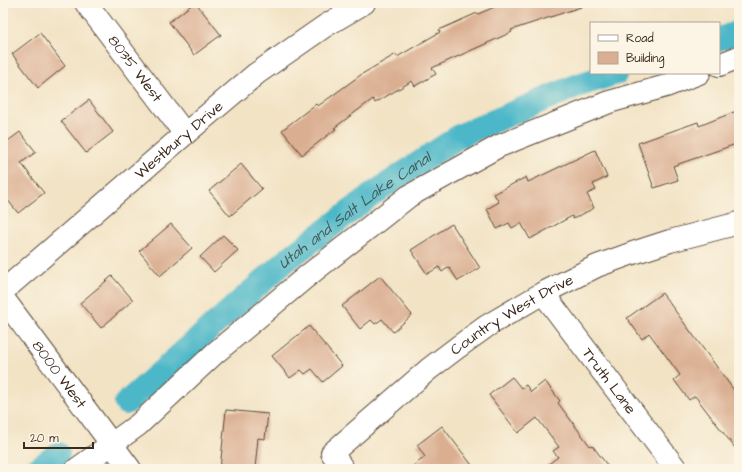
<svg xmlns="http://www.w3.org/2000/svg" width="742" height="472" font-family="'Architects Daughter',sans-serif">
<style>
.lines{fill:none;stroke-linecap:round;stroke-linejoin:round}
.canal{stroke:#4bb7c8;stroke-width:24}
.building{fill:#daae91}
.minor-casing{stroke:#564637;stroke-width:24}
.minor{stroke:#fff;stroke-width:22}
.labels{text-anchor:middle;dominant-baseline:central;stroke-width:4;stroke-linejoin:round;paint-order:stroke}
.street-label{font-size:15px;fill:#3b2a1e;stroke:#fcf5e5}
.water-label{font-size:16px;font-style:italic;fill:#415b5a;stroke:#fcf5e5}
</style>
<rect width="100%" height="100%" fill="#fcf5e5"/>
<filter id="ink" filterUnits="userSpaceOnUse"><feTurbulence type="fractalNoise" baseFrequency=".025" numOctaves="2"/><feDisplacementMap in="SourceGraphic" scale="8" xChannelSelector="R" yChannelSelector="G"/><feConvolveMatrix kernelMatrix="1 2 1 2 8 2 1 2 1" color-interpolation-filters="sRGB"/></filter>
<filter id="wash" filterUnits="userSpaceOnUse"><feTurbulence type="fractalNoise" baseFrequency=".012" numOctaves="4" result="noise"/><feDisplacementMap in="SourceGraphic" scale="16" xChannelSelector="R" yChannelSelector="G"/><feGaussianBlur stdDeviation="0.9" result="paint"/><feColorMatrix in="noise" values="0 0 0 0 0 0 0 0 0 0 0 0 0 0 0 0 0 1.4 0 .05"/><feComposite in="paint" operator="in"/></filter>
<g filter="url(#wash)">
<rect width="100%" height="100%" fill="#f2e3c5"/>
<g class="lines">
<g class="canal">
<polyline points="719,39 739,32"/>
<path id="s1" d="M126,403L288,259L377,191L461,135L576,86L616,73"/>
<polyline points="37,469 58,454"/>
</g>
</g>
<g id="blocks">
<g class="building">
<polygon points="194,3 196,3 221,35 194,55 169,22"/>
<polygon points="504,3 581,3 581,7 511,30 512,32 432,68 436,74 415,86 412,81 375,103 373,99 334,128 336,129 302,155 282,130 316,104 318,106 362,74 396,54 397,57 440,32 439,30 477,13 478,14"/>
<polygon points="40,33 65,66 38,88 12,54"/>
<polygon points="89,100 113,132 86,153 61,121"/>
<polygon points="739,110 739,143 673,166 678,180 654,188 638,143 698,122 699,126"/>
<polygon points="20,132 36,152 21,163 44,193 18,213 3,194 3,140 5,143"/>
<polygon points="595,150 607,177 593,184 596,190 587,194 594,208 573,219 572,216 530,239 521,223 512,228 509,223 497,229 487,209 499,202 494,194 526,177 528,182"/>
<polygon points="241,164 262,189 230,216 209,191"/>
<polygon points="171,224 192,248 160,276 139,251"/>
<polygon points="452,224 480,268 458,281 449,267 442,272 439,267 427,274 411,250"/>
<polygon points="223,235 238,250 214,272 200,257"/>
<polygon points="112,276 133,300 101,328 80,303"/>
<polygon points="380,276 412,315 393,332 382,319 375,324 371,320 360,329 342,306"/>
<polygon points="662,293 739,397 739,453 695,396 689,400 674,380 680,375 649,333 642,339 627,318"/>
<polygon points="309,326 342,366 323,382 312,369 305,374 301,370 290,378 272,356"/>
<polygon points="512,377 521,388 526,385 531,392 545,381 560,401 558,403 590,446 592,445 610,469 542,469 558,457 553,451 559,447 537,418 518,433 489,395"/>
<polygon points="226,410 268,414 265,439 258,438 255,469 220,469"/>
<polygon points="442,426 475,469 409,469 425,457 417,445"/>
</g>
</g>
</g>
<g filter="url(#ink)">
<use href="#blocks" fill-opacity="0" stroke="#564637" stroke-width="1"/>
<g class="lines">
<g class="minor-casing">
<g id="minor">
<path id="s2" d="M86,3L185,134"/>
<polyline points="719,65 739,57"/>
<path id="s3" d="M3,291L185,134L256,74L325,26L364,3"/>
<path id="s4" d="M543,293L676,469"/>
<path id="s5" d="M3,298L130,469"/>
<polyline points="77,469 138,425 215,353 306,277 409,196 499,146 609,102 666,86 699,73"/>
<path id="s6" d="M343,469L332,453L429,369L458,347L487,326L543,293L597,266L633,253L670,241L739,223"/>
</g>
</g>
<use href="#minor" class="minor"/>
</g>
</g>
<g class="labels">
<g class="street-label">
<text stroke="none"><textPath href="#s2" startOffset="82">8035 West</textPath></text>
<text stroke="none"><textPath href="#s3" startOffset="232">Westbury Drive</textPath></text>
<text stroke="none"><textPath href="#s6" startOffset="247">Country West Drive</textPath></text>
<text stroke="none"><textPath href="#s5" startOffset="95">8000 West</textPath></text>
<text stroke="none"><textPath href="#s4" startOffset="110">Truth Lane</textPath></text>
</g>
<g class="water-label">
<text stroke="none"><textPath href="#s1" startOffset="299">Utah and Salt Lake Canal</textPath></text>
</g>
</g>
<rect width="742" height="472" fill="none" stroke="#fcf5e5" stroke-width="16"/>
<rect x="590" y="22" width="130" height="52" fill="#fcf5e5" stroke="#afa495"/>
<rect x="598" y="35" width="20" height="6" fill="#ffffff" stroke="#afa495"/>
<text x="626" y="42" font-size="12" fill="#3b2a1e">Road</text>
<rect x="598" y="52" width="20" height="12" fill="#daae91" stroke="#afa495"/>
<text x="626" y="62" font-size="12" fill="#3b2a1e">Building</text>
<path d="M24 442v6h69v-6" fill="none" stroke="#3b2a1e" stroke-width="2"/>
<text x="30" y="442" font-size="12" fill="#3b2a1e" stroke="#fcf5e5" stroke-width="3" paint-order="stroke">20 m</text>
</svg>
